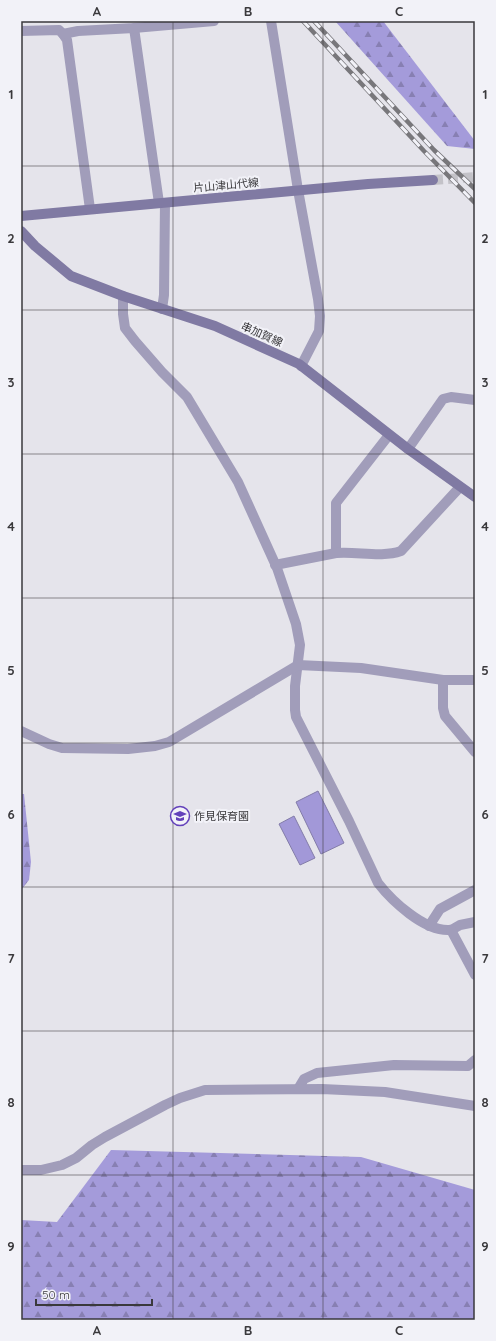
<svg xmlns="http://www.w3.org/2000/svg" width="496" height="1341" font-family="Quicksand,'Noto Sans JP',sans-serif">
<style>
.forest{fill:url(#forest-firs)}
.water{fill:#a298d8;stroke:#837ca9}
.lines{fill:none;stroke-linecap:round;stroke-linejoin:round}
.secondary-tunnel{stroke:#c3c2c8;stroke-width:10;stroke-dasharray:10 5;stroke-linecap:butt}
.minor{stroke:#a19dba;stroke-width:10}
.tertiary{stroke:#a19dba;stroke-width:10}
.secondary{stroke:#807aa3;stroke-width:10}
.rail-casing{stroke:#78777b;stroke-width:4.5}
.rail{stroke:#f2f2f8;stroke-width:3;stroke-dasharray:9;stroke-linecap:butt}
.grid{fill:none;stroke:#3a393c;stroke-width:1;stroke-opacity:0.55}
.labels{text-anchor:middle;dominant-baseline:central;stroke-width:4;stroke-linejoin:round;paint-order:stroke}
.street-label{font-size:11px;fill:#3a393c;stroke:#f2f2f8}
.poi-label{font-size:11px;fill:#3a393c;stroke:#f2f2f8;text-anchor:start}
.neatline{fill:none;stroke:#3a393c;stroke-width:1.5}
.grid-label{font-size:13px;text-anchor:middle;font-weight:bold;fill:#3a393c}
</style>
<defs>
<pattern id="forest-firs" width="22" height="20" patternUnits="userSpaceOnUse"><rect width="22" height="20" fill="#a49bda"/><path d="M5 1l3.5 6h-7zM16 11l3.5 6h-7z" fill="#877fb2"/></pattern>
</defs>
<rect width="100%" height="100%" fill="#e5e4eb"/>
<g class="forest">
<polygon points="335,21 383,21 475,141 475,149 447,146"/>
<polygon points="21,794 24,794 31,862 29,880 21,890"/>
<polygon points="111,1150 361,1157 475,1190 475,1320 21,1320 21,1220 57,1222"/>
</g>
<g class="water">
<polygon points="318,791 344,843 321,854 296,802"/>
<polygon points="294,816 315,858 300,865 279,824"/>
</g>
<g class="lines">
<polyline class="secondary-tunnel" points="433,180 475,177"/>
<g class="minor">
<polyline points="271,21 298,190 318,299 320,316 319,331 301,366"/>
<polyline points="134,28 159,203"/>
<polyline points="21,31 59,30 63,34 67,40 90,209"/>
<polyline points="63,34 78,31 134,28 214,21"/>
<path d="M123,296V314L125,328L135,341L162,372L187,397L238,482L277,568L296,624L300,645L295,686V710L296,717L349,821L378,883C392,901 424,931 449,930C453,930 456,927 460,925C465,924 470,923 475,922"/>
<polyline points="162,309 164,295 165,203"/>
<polyline points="408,449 443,399 451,397 475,400"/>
<polyline points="336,553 336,503 389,435"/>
<path d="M275,565L336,553C357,551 381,558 401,551L460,487"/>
<polyline points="443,680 443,708 445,716 475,752"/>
<polyline points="21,731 49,744 62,748 128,749 155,746 169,742 298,665 361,668 443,680 475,680"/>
<polyline points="429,926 440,909 475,890"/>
<polyline points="451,930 475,975"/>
<polyline points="298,1089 304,1079 317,1073 394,1065 468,1066 475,1060"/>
</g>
<polyline class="tertiary" points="21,1170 41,1170 62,1165 76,1158 92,1145 105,1137 165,1105 180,1098 205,1090 322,1089 385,1092 475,1106"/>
<g class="secondary">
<polyline points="21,216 368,184 433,180"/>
<polyline points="21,231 35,246 71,276 123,296 215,326 299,364 408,449 475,497"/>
</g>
<g class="rail-casing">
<g id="rail">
<polyline points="303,21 424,151 475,203"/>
<polyline points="314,21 434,150 475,189"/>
</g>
</g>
<use href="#rail" class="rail"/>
</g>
<path class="grid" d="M173,21V1320M323,21V1320M21,166H475M21,310H475M21,454H475M21,598H475M21,743H475M21,887H475M21,1031H475M21,1175H475"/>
<defs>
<g id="school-ring" transform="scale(1)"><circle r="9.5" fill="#f2f2f8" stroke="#6341ba" stroke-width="1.5"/><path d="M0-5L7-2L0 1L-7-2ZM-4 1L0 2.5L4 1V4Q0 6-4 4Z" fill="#6341ba"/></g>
</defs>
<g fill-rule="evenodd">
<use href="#school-ring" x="180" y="816"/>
</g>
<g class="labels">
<g class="street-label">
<text transform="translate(226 185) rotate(-5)">片山津山代線</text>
<text transform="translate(262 334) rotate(24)">串加賀線</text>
</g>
<g class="poi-label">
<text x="194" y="816">作見保育園</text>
</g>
</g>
<rect width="496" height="1341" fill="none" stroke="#f2f2f8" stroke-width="44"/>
<path d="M36 1299v6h116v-6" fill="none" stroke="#3a393c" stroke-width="2"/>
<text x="42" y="1299" font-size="12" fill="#3a393c" stroke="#f2f2f8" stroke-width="3" paint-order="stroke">50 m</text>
<rect x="22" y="22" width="452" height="1297" class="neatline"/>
<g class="grid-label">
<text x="97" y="16">A</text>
<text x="248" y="16">B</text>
<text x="399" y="16">C</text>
<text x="11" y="99">1</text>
<text x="485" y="99">1</text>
<text x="11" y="243">2</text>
<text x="485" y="243">2</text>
<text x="11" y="387">3</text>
<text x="485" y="387">3</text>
<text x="11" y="531">4</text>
<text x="485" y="531">4</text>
<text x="11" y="675">5</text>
<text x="485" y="675">5</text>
<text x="11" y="819">6</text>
<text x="485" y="819">6</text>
<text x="11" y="963">7</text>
<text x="485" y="963">7</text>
<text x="11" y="1107">8</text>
<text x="485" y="1107">8</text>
<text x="11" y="1251">9</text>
<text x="485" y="1251">9</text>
<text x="97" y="1335">A</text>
<text x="248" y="1335">B</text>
<text x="399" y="1335">C</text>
</g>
</svg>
